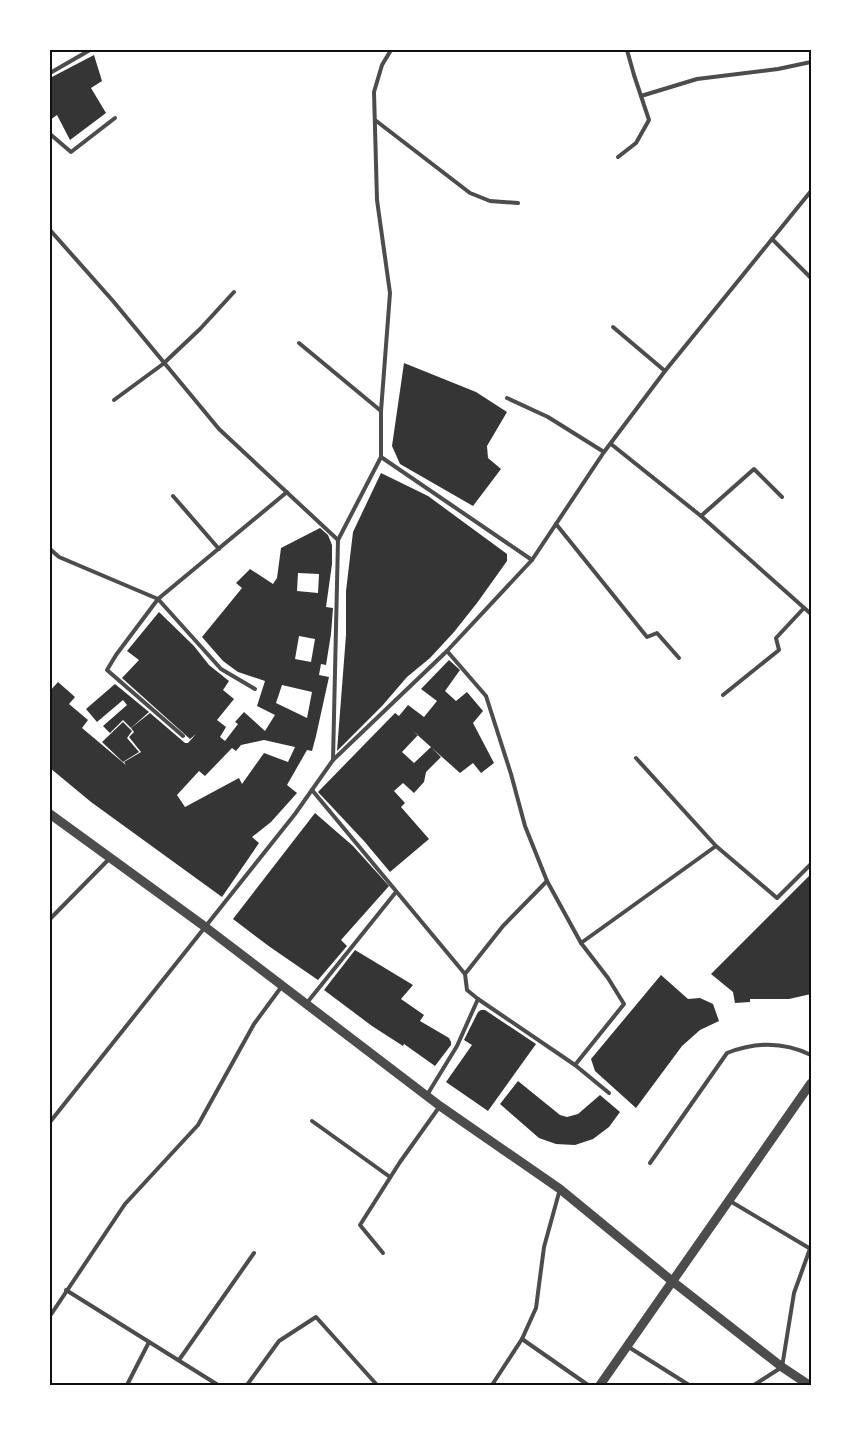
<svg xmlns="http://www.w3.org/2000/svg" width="861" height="1435" font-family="'DM Sans',sans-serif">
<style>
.building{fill:#353535;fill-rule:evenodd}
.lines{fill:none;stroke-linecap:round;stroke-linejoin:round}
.service{stroke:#4c4c4c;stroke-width:4}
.tertiary{stroke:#4c4c4c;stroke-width:9}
.neatline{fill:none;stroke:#111;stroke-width:2}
</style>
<rect width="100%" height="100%" fill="#fff"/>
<g class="building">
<polygon points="94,55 102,81 91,88 106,113 70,140 57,115 50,120 50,78"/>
<polygon points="404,363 476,392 507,412 487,446 488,458 501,469 473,506 400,464 392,446"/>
<polygon points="381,473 428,496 507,554 507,561 477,603 454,632 430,658 407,677 382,706 337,751 346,635 346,591 353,532"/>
<path d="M320,528L328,535L332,545V564L326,607L333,608L331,634L326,665L321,664L319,675L329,677L316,736L312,751L307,750L287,785L297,793L271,822L252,837L259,843L222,897L91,802L50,768V691L58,682L75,697L69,704L88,720L82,728L126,765L124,762L141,752L129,737L134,732L131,728L150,713L185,743H188L196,734L190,739L122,678L139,660L127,651L159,612L194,646L209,665L229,681L223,690L234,699L217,720L226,727L220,737L225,741L238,724L235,722L244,712L265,731L275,715L257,706L265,681L238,672L223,661L202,637L242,588L236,583L250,569L273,584L277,578L281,548ZM298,573L319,574L318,593L297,591ZM299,636L315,639L311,662L295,659ZM282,685L312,692L307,718L276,703ZM264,740L295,747L288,762L264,753L242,784L239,778L185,807L177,795L199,771L205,776L232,748L236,751L241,745Z"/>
<polygon points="449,660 460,670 445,691 456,701 467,692 483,711 473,723 494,763 481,773 473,763 460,773 413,731 418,735 402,752 414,763 431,747 441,757 426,772 424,782 414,793 403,783 394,791 405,803 401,807 429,839 390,872 364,841 318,792 395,713 399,716 408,705 424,717 437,701 421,689"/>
<polygon points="115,684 149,712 131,728 123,720 110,733 103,726 127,705 123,700 97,722 86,709"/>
<polygon points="123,722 130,729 128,732 130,729 132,731 127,738 139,752 123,762 102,742"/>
<polygon points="315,813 353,846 389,886 341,940 347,946 318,980 270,947 233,919"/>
<polygon points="811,874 811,994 789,999 750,999 750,1002 735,1003 733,992 711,974"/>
<polygon points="355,950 413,985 401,999 424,1015 420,1021 449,1038 451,1042 451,1045 435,1066 404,1044 403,1046 372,1026 324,990"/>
<polygon points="661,975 688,999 700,998 713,1004 719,1021 700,1030 682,1046 636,1108 595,1071 591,1059"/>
<polygon points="481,1010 485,1010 536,1044 488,1111 446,1082 472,1045 464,1040 478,1012"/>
<polygon points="518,1081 560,1115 567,1117 578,1114 600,1095 620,1112 609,1127 593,1139 575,1145 556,1144 539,1138 500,1104"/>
</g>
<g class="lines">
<g class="service">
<polyline points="50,73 90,50"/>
<polyline points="641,96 697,79 778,69 811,62"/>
<polyline points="375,120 470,193 490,201 518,203"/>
<polyline points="50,134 71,152 115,118"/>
<polyline points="618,157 636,143 649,120 634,75 627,50"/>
<polyline points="50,230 113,301 219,429 338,540"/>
<polyline points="772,239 811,278"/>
<polyline points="613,327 665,371"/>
<polyline points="299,343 381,411"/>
<polyline points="507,398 548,417 604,452"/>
<polyline points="114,400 163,364 200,329 234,292"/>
<polyline points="611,444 701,516 811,614"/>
<polyline points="381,457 532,560"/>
<polyline points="173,496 219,549"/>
<polyline points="701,516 754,469 782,497"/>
<polyline points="556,524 647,637 657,633 679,658"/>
<polyline points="50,549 59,557 158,599 221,669 255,689"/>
<polyline points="447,651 486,696 511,774 525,826 547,881 581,943 608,978 624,1004 575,1065"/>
<polyline points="723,695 779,650 776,638 804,608"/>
<polyline points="183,736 107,670 116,655 158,599 287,492"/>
<polyline points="636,758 716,846"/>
<polyline points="333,760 338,540 381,457 381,411 390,293 377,200 374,92 382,65 391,50"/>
<polyline points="312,790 465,974"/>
<polyline points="50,919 110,858"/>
<polyline points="581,943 716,846 777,898 811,864"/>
<polyline points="478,999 575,1065 609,1093"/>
<polyline points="306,1004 396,892"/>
<polyline points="427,1095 457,1046 478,999 467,990 465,974 503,926 547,881"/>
<polyline points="312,1121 390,1177"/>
<polyline points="50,1122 295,814 333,760 447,651 532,560 604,452 665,371 811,191"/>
<path d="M650,1163L727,1053C755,1042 783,1041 811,1055"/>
<polyline points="730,1201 809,1248"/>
<polyline points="383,1253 360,1225 400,1162 440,1106"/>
<polyline points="66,1290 218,1385"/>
<polyline points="50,1316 125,1204 198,1125 254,1024 282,986"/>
<polyline points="522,1339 588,1385"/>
<polyline points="627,1346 689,1385"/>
<polyline points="179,1360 254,1253"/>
<polyline points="127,1385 149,1342"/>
<polyline points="247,1385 279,1341 316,1317 377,1385"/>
<polyline points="492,1385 522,1339 536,1308 544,1247 560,1189"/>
<polyline points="754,1385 782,1367 794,1293 811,1246"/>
</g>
<g class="tertiary">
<polyline points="50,814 204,926 440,1106 560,1189 672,1281 782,1367 809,1385"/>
<polyline points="600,1385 811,1083"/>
</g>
</g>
<rect width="861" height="1435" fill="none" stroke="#ffffff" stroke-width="102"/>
<rect x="51" y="51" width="759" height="1333" class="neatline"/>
</svg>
